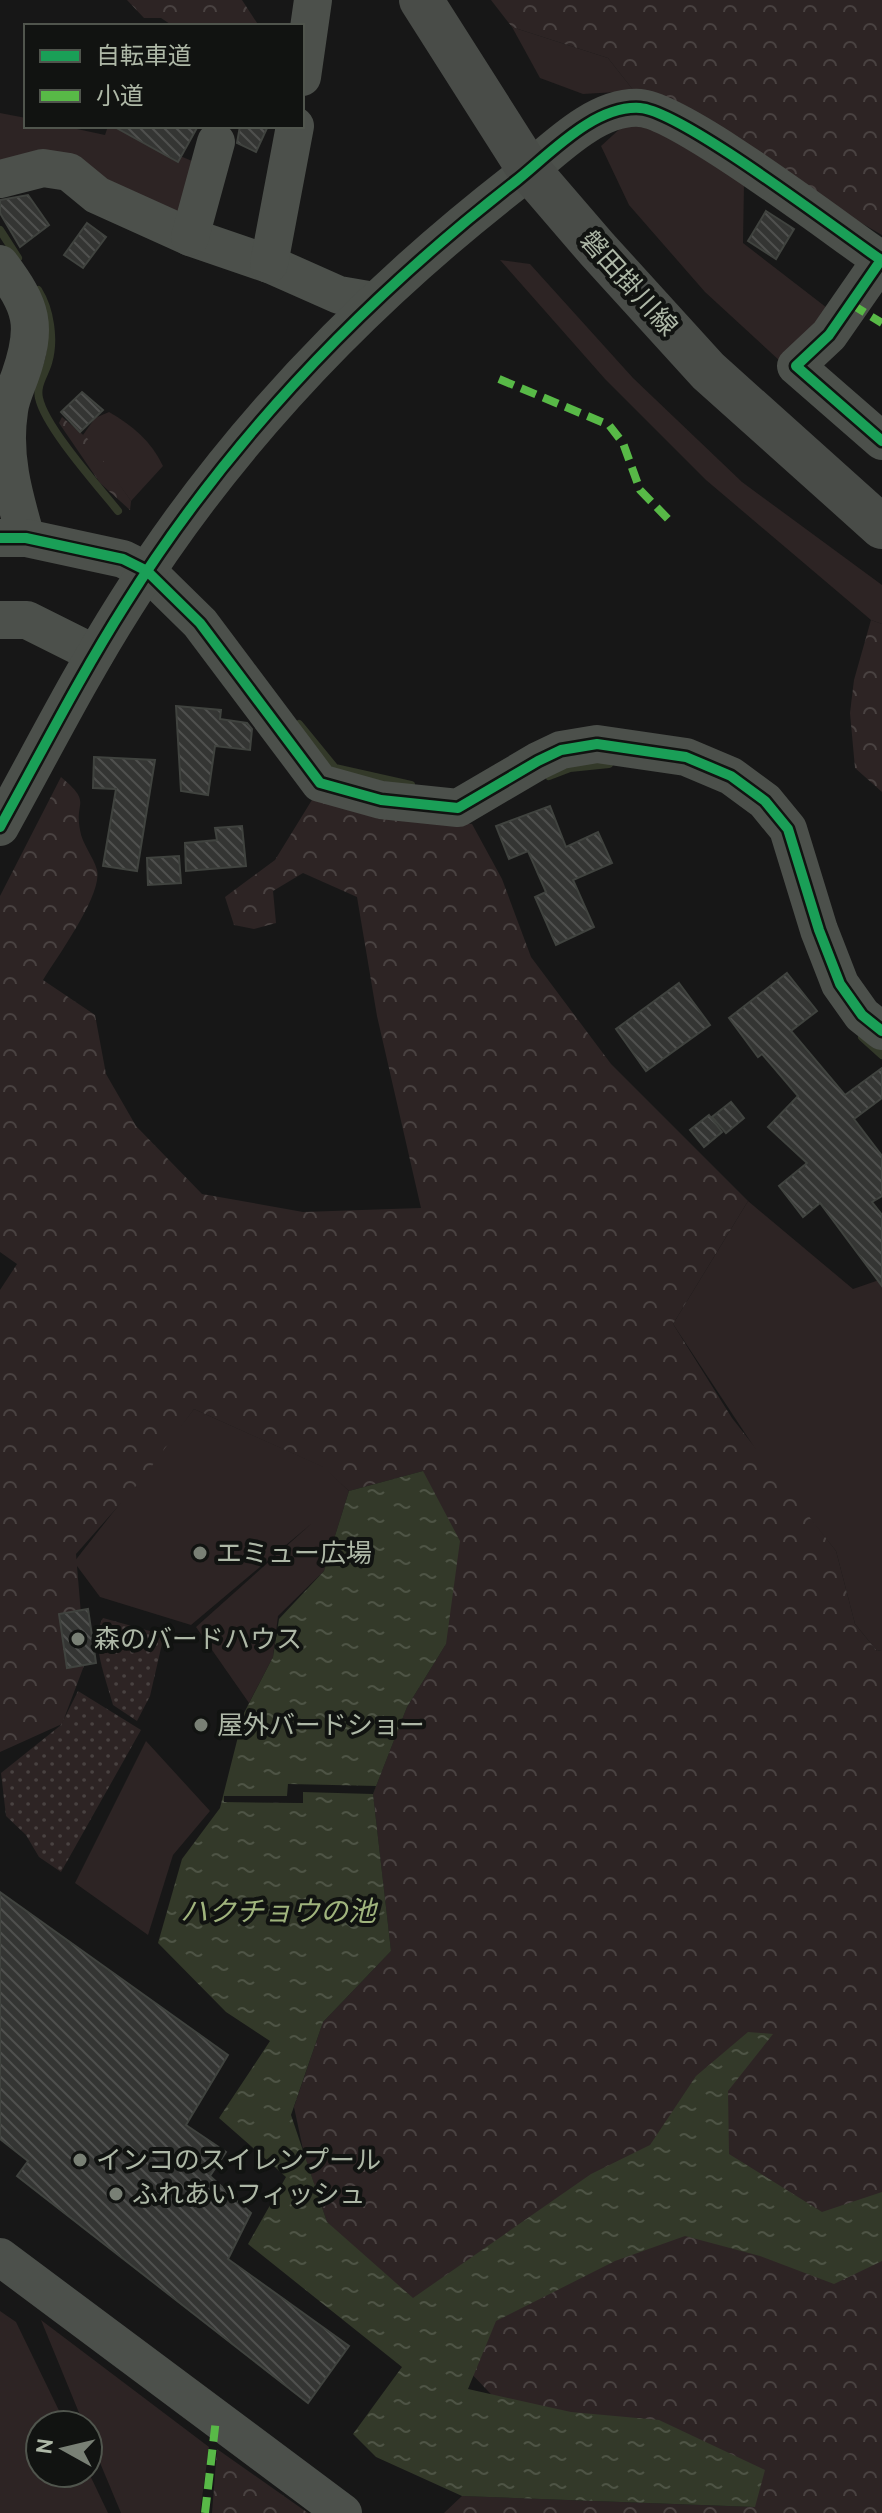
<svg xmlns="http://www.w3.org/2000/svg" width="882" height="2513" font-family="Cabin,'Noto Sans JP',sans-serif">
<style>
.grass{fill:#2d2424}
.forest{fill:url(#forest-crowns)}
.park{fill:url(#park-dots)}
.water{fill:url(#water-ripples)}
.pier{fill:#171717}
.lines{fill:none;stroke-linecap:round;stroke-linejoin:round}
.stream{stroke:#333929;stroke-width:8}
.building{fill:url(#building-back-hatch);stroke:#40433f;stroke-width:2}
.minor{stroke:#4c504b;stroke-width:38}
.major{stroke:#494c48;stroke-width:44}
.quiet{stroke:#58b947;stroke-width:8;stroke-dasharray:16 8;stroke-linecap:butt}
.cycleway-casing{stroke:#111311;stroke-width:15}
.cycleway{stroke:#1a9f57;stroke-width:10}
.poi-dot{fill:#798075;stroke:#111311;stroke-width:3}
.labels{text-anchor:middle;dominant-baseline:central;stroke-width:8;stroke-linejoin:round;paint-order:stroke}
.street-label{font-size:26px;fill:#aeb8a7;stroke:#111311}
.poi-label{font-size:26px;fill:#aeb8a7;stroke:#111311;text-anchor:start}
.water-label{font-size:28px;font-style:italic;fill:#a0b47d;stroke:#111311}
</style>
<defs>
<pattern id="forest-crowns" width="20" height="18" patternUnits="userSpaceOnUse" patternTransform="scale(2)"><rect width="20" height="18" fill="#2d2424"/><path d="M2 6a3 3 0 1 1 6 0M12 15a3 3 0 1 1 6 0" fill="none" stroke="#494241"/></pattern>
<pattern id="park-dots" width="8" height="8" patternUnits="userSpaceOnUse" patternTransform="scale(2)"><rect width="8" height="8" fill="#2d2424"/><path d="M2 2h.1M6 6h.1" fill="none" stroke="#494241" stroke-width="1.8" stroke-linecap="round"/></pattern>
<pattern id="water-ripples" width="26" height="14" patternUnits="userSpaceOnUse" patternTransform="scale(2)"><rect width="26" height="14" fill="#333929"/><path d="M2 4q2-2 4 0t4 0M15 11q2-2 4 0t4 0" fill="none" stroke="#4e5445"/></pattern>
<pattern id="building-back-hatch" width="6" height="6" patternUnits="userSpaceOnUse" patternTransform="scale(2)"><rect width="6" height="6" fill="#343533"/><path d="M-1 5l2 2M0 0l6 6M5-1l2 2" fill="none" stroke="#4f504e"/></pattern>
</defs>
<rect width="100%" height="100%" fill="#171717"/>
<g class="grass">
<polygon points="512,27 608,58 634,91 583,94 540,78"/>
<polygon points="0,113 26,118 26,126 63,126 105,135 108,126 145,126 139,139 197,163 190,237 51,170 0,178"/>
<polygon points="624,125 657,127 744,184 743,243 831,311 781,362 705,292 629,205 601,146"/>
<polygon points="500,260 530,264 633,378 742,482 882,585 882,624 871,620 706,480 605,379"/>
<path d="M109,412C132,425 151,441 163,466L131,501L83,435L95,418Z"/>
<polygon points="748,1201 853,1289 882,1279 882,1650 877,1651 855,1624 836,1551 762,1459 673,1324"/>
<polygon points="194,1409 324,1467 349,1491 324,1571 278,1616 273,1657 249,1703 196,1627 311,1524 191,1625 100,1597 74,1562"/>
<polygon points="146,1741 210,1811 173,1855 148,1935 75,1883"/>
<polygon points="0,2311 16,2322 66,2425 40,2425 40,2473 88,2471 108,2513 0,2513"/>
<polygon points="41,2320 209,2447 200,2513 121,2513 88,2434 88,2425 84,2425"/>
</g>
<g class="forest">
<polygon points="127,0 242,0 259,26 173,26 161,18 144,18"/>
<polygon points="491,0 882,0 882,235 634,91 608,58 512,27"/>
<polygon points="62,417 88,439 131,501 130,510 100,483 59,423"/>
<polygon points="871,620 882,624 882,792 855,768 850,713 854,680"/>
<path d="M61,777C93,804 74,800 80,830C82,844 93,856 97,870C103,894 57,957 43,980L95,1015L106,1074L136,1126L202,1194L303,1212L421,1208L377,1016L357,897L303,873L273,891L276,923L254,929L234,925L225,897L275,860L315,795L367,809L472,824L502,879L531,957L611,1064L748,1201L673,1324L732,1418L836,1551L855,1624L877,1651L882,1650V2513H444L462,2496L754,2507L507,2411L327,2222L304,2154L294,2107L323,2022L391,1951L373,1794L407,1707L446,1644L423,1471L349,1491L323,1467L194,1409L143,1478L76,1554L85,1663L62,1724L0,1752V1290L17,1264L0,1252V896Z"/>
<polygon points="217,2449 308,2513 212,2513"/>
</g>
<g class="park">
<path d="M103,1618L164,1635L150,1696L137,1721L113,1705C107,1681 89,1640 103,1618Z"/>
<polygon points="78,1691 141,1730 61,1872 39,1857 26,1835 6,1816 1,1773 61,1725"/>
</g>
<polygon class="water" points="423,1471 460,1541 446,1644 407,1707 373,1794 391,1951 323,2022 291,2115 327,2222 413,2298 591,2174 650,2145 696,2076 748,2032 773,2034 728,2091 729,2154 822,2212 882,2192 882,2261 834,2284 760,2256 685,2236 615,2261 496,2321 468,2389 571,2412 659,2420 765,2470 755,2507 462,2496 376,2457 353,2434 402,2367 248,2244 286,2177 219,2118 270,2041 226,2012 158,1943 182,1859 220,1808 244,1713 273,1657 279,1619 324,1571 349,1491"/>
<polygon class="pier" points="288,1784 376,1786 373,1794 303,1792 303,1803 224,1802 224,1796 287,1796"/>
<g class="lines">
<g class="stream">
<polyline points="0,230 18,258"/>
<path d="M38,290C50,309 55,340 48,363C45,374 36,385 39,398C45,427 98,486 118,511"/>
<polyline points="299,724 335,768 411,785"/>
<polyline points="549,776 570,768 609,764"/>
<polyline points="862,1037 882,1055"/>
</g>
</g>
<g class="building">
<polygon points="113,126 198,126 178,162"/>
<polygon points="240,126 268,126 256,152 237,143"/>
<polygon points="28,195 49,225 20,247 0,213 0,200"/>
<polygon points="766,211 794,229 776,259 748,241"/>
<polygon points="87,223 106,237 83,268 64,255"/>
<polygon points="82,392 103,410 80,432 61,412"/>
<polygon points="176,706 221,710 220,719 247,723 252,729 250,750 215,746 208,795 181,791"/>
<polygon points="94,757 155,760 137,871 103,866 116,789 93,788"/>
<polygon points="550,806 566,847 598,832 612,863 573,880 594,927 556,945 535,897 546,892 528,851 509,859 496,826"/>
<polygon points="242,826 246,866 186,871 185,843 217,840 215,828"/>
<polygon points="179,856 181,883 148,885 147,858"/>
<polygon points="787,973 817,1011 791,1031 845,1095 882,1068 882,1098 854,1119 882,1156 882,1196 872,1202 882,1215 882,1286 820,1203 803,1217 779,1186 807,1163 768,1127 798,1096 762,1054 758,1057 729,1018"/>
<polygon points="679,983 710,1025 646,1071 616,1029"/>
<polygon points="731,1102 744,1118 726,1133 712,1117"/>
<polygon points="709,1115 722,1132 704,1147 690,1130"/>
<polygon points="88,1609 96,1663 67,1668 59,1614"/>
<polygon points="0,1892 228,2055 186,2125 226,2152 210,2176 251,2213 228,2259 349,2346 308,2403 17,2176 28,2161 0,2139"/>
</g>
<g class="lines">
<g class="minor">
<polyline points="302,77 313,0"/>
<polyline points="0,179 43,168 69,172 97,195 190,237 269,264 339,295 374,301"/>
<polyline points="190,237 216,142"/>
<path d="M0,264C32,307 38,325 20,376C16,387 10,400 9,411C2,456 14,496 26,538"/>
<polyline points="269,264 295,126"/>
<polyline points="0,538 26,538 123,559 147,571 200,623 320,783 381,800 458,808 538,761 561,750 597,744 686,757 731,776 765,801 788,829 819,930 840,984 862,1015 882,1031"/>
<polyline points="0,620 27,620 95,654"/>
<path d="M0,827C41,753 80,676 125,605C228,440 363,300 516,181C549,155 594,105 640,108C682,111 837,230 881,260L829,335L796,366L882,441"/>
<polyline points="0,2257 343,2513"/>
</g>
<polyline class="major" points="421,0 529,170 597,249 708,371 882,527"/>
<g class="quiet">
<polyline points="851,304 882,323"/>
<polyline points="499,379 609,425 623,443 640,490 671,522"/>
<polyline points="205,2513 216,2419"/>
</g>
<g class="cycleway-casing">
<g id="cycleway">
<polyline points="0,538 26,538 123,559 147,571 200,623 320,783 381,800 458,808 538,761 561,750 597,744 686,757 731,776 765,801 788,829 819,930 840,984 862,1015 882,1031"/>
<path d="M0,827C41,753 80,676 125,605C228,440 363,300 516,181C549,155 594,105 640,108C682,111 837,230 881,260L829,335L796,366L882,441"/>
</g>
</g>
<use href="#cycleway" class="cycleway"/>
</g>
<g class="poi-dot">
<circle cx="200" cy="1553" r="8"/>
<circle cx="78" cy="1639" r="8"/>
<circle cx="201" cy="1725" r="8"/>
<circle cx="80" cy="2160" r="8"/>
<circle cx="116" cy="2194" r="8"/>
</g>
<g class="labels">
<g class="street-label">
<text transform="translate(629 283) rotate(48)">磐田掛川線</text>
</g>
<g class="poi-label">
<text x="216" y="1553">エミュー広場</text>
<text x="94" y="1639">森のバードハウス</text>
<text x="217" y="1725">屋外バードショー</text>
<text x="96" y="2160">インコのスイレンプール</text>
<text x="132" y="2194">ふれあいフィッシュ</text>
</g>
<g class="water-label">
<text x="278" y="1911">ハクチョウの池</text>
</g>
</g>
<rect x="24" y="24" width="280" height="104" fill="#111311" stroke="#50554d" stroke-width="2"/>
<rect x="40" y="50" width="40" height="12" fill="#1a9f57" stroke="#50554d" stroke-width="2"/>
<text x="96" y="64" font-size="24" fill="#aeb8a7">自転車道</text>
<rect x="40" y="90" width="40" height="12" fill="#58b947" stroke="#50554d" stroke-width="2"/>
<text x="96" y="104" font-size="24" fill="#aeb8a7">小道</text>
<g transform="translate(64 2449) rotate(278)"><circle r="38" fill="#111311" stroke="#50554d" stroke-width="2"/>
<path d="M0-6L14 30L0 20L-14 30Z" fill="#798075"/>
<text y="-12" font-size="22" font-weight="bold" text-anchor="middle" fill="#aeb8a7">N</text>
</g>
</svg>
